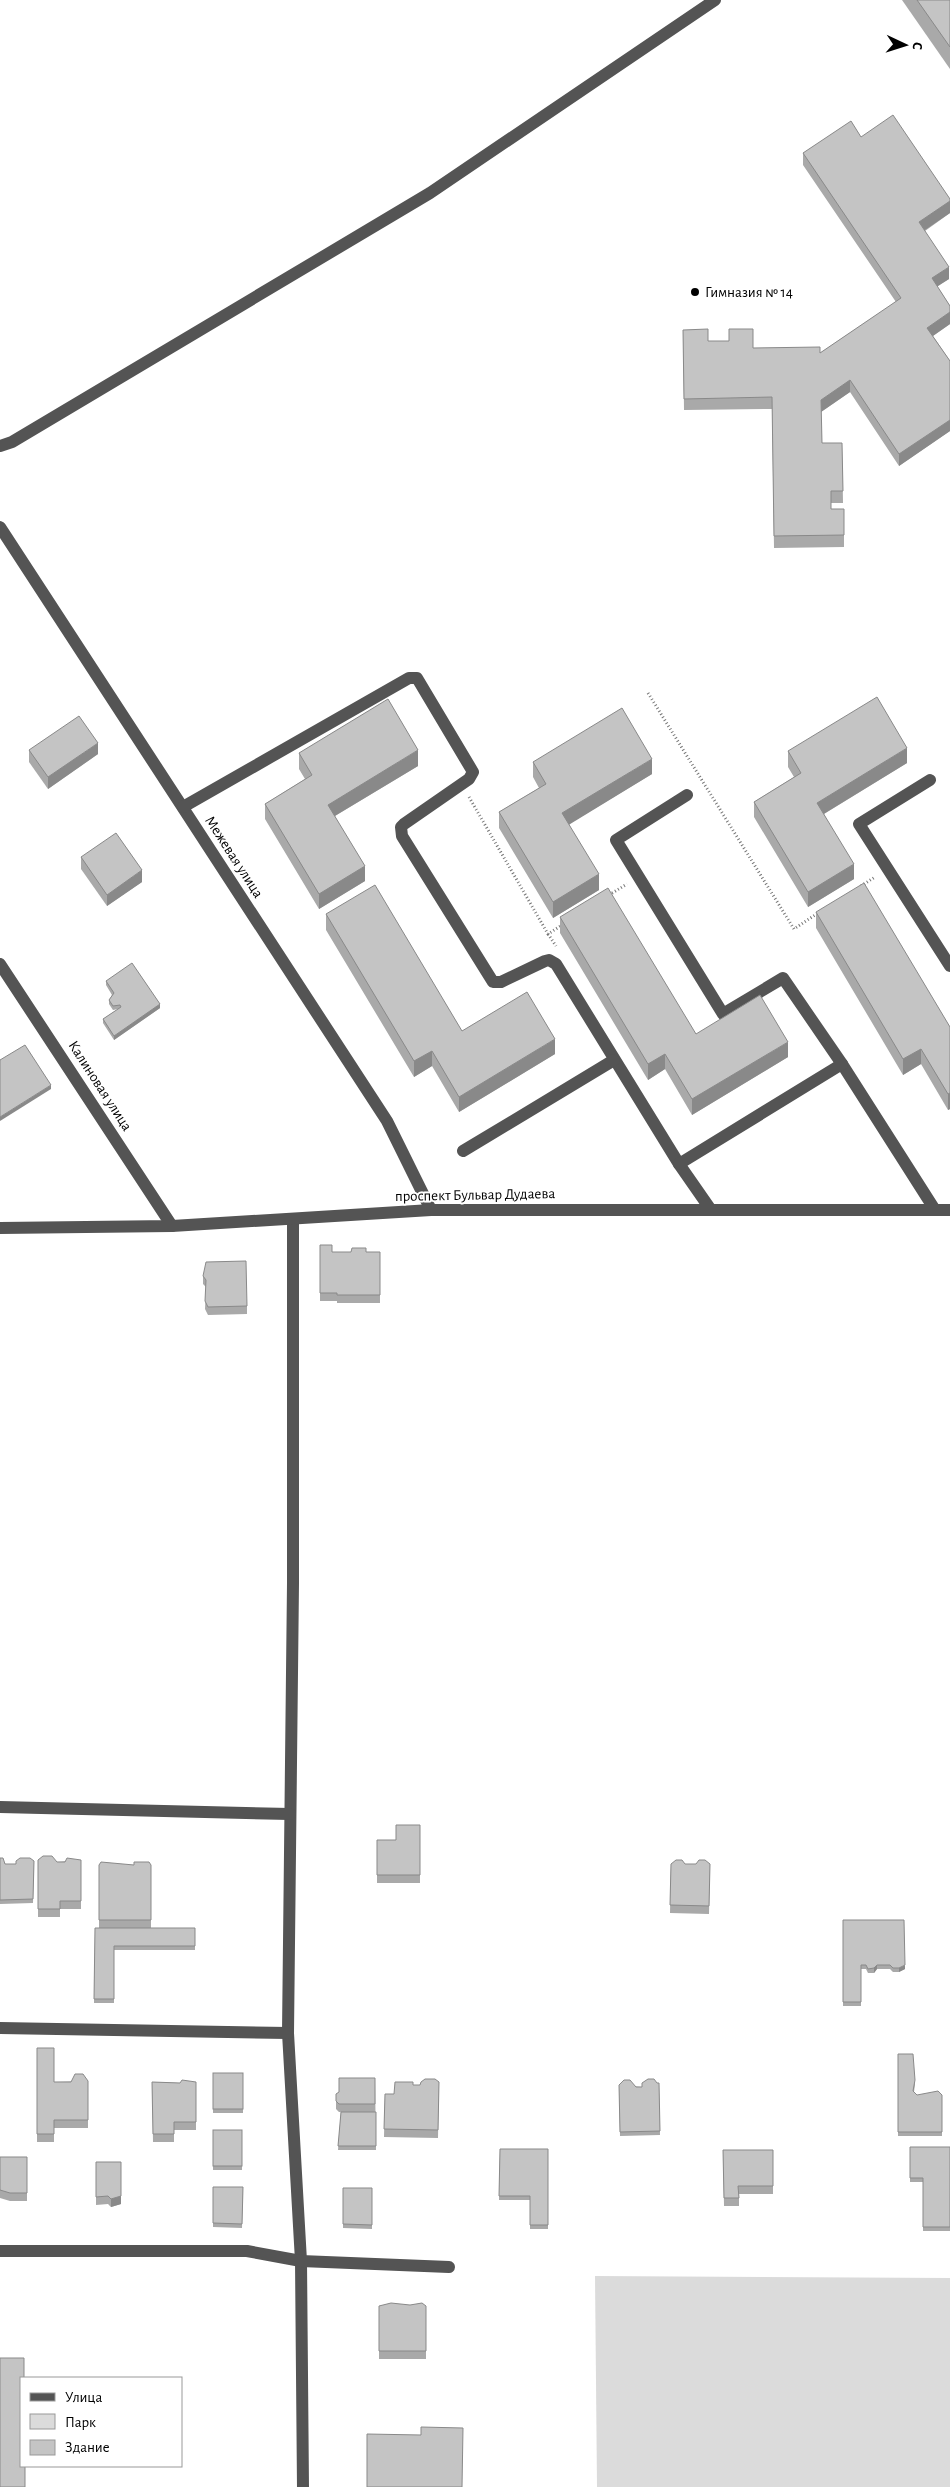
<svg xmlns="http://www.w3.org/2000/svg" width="950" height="2487" font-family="'Alegreya Sans',sans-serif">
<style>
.green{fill:#dbdbdb}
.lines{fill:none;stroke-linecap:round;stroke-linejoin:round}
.path{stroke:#767676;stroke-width:3;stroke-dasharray:1 2.5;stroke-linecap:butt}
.minor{stroke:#545454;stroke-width:12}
.wall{fill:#a9a9a9}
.shaded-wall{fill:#898989}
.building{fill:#c4c4c4;stroke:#898989}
.poi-dot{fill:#000;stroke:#fff;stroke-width:2}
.labels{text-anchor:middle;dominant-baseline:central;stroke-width:4;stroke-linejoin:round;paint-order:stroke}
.poi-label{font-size:15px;fill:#000;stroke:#fff;text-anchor:start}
.street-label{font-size:15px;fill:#000;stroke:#fff}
</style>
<rect width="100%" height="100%" fill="#fff"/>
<polygon class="green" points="595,2276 950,2278 950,2487 597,2487"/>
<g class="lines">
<g class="path">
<polyline points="648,693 794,929 818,913"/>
<polyline points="469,797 548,934 562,925"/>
<polyline points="861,886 875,877"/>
<polyline points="609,895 627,884"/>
<polyline points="548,934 556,946"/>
</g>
<g class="minor">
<polyline points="0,446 12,442 430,193 715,0"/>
<polyline points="0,527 387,1121 431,1210"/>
<polyline points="930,780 859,824 950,966"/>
<polyline points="687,795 616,840 723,1014 783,978 842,1064 935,1210"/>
<polyline points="183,807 409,678 417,678 473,772 469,779 404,824 401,827 402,836 493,982 501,982 545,961 549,960 556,964 679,1164 711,1210"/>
<polyline points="0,964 172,1226"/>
<polyline points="463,1151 614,1060"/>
<polyline points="679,1164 842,1064"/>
<polyline points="293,1219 293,1583 288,2033 301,2261 303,2487"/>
<polyline points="0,1228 172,1226 431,1210 950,1210"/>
<polyline points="0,1807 290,1814"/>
<polyline points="0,2028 288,2033"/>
<polyline points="0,2251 247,2251 301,2261 449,2267"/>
</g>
</g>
<g class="wall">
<polygon points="902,0 950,0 950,69"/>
<polygon points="861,137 950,199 950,213 925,231 949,279 937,286 950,306 950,324 933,336 950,361 950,431 899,466 850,392 821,412 822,443 842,443 843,503 831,503 831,509 844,509 844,547 774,548 772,409 684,410 683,330 708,341 753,348 820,353 896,302 803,165 803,153"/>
<polygon points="29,750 98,754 48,789 29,762"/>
<polygon points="788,751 907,763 824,814 854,879 808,907 754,817 754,802 794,777 788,767"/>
<polygon points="299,753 418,766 335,816 365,881 319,909 265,819 265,804 305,779 299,769"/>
<polygon points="533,762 652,774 569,824 599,890 553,918 499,828 499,812 539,788 533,777"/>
<polygon points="81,857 142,882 107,906 81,869"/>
<polygon points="816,912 950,1027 950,1109 948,1110 921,1064 903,1075 816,928"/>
<polygon points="326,914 462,1031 555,1054 459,1112 432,1066 414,1077 326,930"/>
<polygon points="560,917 696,1034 788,1057 692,1115 665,1069 648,1080 560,933"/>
<polygon points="106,981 160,1008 114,1040 103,1023 103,1019 118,1009 113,1010 109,1004 109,1000 112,995 106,985"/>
<polygon points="320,1245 332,1252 380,1252 380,1303 337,1303 337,1301 320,1301"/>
<polygon points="203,1276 247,1306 247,1314 208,1315 205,1309 206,1287 203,1284"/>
<polygon points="420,1825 420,1883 377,1883 377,1840 396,1840"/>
<polygon points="0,1858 5,1864 16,1864 34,1861 33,1903 0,1904"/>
<polygon points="38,1860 57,1862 81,1860 81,1909 60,1909 60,1917 38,1917"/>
<polygon points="671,1864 710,1864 709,1914 670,1913"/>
<polygon points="99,1865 151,1865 151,1928 195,1928 195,1950 114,1950 114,2003 94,2003 95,1928 99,1928"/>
<polygon points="843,1920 905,1969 899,1972 893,1972 890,1969 877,1969 874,1973 868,1973 866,1969 861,1969 861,2006 843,2006"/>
<polygon points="37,2048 54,2082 88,2081 88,2128 54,2128 54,2142 37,2142"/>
<polygon points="898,2054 915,2084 914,2092 917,2095 942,2095 942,2136 898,2136"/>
<rect x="213" y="2073" width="30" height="40"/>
<polygon points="375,2078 376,2150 338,2150 341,2112 339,2112 336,2109 336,2101"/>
<polygon points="152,2082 180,2083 196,2082 196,2130 174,2130 174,2142 153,2142"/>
<polygon points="439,2082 438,2138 384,2137 385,2094 394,2094 413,2085 420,2085"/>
<polygon points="657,2083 659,2083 660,2135 620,2136 619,2085 642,2087"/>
<rect x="213" y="2130" width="29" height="40"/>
<polygon points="910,2147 950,2147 950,2231 923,2231 923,2182 910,2182"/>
<polygon points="500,2149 548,2149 548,2229 530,2229 530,2200 499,2200"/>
<polygon points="723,2150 773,2150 773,2194 739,2194 739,2206 724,2206"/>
<polygon points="0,2157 27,2157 27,2201 10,2201 0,2198"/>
<polygon points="96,2162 121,2162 121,2204 111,2207 108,2204 96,2205"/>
<polygon points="213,2187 243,2187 242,2228 213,2227"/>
<polygon points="343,2188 372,2188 372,2229 343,2228"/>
<polygon points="410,2305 426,2306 426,2359 379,2359 379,2306"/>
</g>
<g class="shaded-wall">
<polygon points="950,201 950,213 919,234 919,222"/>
<polygon points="949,267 949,279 932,290 932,278"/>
<polygon points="950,312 950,324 927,340 927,328"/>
<polygon points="850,380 850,392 821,412 821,400"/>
<polygon points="950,420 950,431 899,466 899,454"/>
<polygon points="98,743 98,754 48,789 48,777"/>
<polygon points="907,748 907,763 817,818 817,803"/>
<polygon points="418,750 418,766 328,820 328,805"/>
<polygon points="652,759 652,774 562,829 562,813"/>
<polygon points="854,864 854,879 808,907 808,892"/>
<polygon points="365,866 365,881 319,909 319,894"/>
<polygon points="142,870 142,882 107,906 107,895"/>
<polygon points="599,874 599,890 553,918 553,902"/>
<polygon points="160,1004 160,1008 114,1040 114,1036"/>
<polygon points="555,1039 555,1054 459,1112 459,1097"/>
<polygon points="788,1042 788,1057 692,1115 692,1099"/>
<polygon points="921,1049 921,1064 903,1075 903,1059"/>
<polygon points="432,1051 432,1066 414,1077 414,1061"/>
<polygon points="665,1054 665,1069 648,1080 648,1064"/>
<polygon points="51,1085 51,1089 0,1121 0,1117"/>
<polygon points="950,1093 950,1109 948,1110 948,1094"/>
<polygon points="877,1965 877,1969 874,1973 874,1968"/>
<polygon points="905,1965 905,1969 899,1972 899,1968"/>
<polygon points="121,2196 121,2204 111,2207 111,2199"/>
</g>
<g class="building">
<polygon points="917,0 950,0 950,47"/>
<polygon points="893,115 950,199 950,201 919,222 949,267 932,278 950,306 950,312 927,328 950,361 950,420 899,454 850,380 821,400 822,443 842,443 843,491 831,491 831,509 844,509 844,535 774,536 772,397 684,399 683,330 708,329 708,341 729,341 729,329 753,329 753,348 820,347 820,353 901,298 803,153 851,121 861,137"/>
<polygon points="877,697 907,748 817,803 854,864 808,892 754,802 801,773 788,751"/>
<polygon points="388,699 418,750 328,805 365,866 319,894 265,804 312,775 299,753"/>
<polygon points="622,708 652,759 562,813 599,874 553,902 499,812 546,784 533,762"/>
<polygon points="79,716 98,743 48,777 29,750"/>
<polygon points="116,833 142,870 107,895 81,857"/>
<polygon points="864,883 950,1027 950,1093 948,1094 921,1049 903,1059 816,912"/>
<polygon points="375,885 462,1031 527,992 555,1039 459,1097 432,1051 414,1061 326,914"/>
<polygon points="608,888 696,1034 760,995 788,1042 692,1099 665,1054 648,1064 560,917"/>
<polygon points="132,963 160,1004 114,1036 103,1019 121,1007 120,1005 113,1006 109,1000 114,993 106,981"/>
<polygon points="25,1045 51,1085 0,1117 0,1060"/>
<polygon points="320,1245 332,1245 332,1252 351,1252 352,1248 366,1248 366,1252 380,1252 380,1295 337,1295 337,1293 320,1293"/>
<polygon points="246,1261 247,1306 208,1307 205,1301 206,1280 203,1276 206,1262"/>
<polygon points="396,1825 420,1825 420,1875 377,1875 377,1840 396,1840"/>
<polygon points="43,1856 52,1856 57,1862 65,1862 67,1858 81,1860 81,1901 60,1901 60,1909 38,1909 38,1860"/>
<polygon points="0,1858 3,1858 5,1864 16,1864 16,1861 20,1858 30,1858 34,1861 33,1899 0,1900"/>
<polygon points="676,1860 682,1860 685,1864 696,1864 699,1860 705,1860 710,1864 709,1906 670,1905 671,1864"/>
<polygon points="101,1862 134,1865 134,1862 149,1862 151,1865 151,1920 99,1920 99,1865"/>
<polygon points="843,1920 904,1920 905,1965 899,1968 893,1968 890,1965 877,1965 874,1968 868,1969 866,1965 861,1965 861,2002 843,2002"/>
<polygon points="95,1928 195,1928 195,1946 114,1946 114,1999 94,1999"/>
<polygon points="37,2048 54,2048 54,2082 71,2082 75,2074 83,2074 88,2081 88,2120 54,2120 54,2134 37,2134"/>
<polygon points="898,2054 913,2054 915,2080 913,2091 917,2095 938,2091 942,2095 942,2132 898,2132"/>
<rect x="213" y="2073" width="30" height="36"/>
<polygon points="339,2078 375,2078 375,2104 339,2104 336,2101 336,2094 339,2092"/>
<polygon points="425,2079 435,2079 439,2082 438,2130 384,2129 385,2094 394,2094 395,2082 413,2082 413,2085 420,2085 421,2082"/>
<polygon points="648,2079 654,2079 657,2083 659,2083 660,2131 620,2132 619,2085 624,2080 630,2080 636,2087 642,2087 642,2083"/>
<polygon points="182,2080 196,2082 196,2122 174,2122 174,2134 153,2134 152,2082 180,2083"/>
<polygon points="341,2112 376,2112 376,2146 338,2146"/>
<rect x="213" y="2130" width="29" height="36"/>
<polygon points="910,2147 950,2147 950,2227 923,2227 923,2178 910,2178"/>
<polygon points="500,2149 548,2149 548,2225 530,2225 530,2196 499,2196"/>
<polygon points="723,2150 773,2150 773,2186 738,2186 739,2198 724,2198"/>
<polygon points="0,2157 27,2157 27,2193 10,2193 0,2190"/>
<polygon points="96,2162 121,2162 121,2196 111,2199 108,2196 96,2197"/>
<polygon points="213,2187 243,2187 242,2224 213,2223"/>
<polygon points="343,2188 372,2188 372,2225 343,2224"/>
<polygon points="391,2303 410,2305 422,2303 426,2306 426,2351 379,2351 379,2306"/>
<polygon points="0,2358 24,2358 24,2378 21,2378 21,2466 25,2466 25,2487 0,2487"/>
<polygon points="421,2427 463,2428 462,2487 367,2487 367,2434 421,2435"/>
</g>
<circle class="poi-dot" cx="695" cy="292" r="5"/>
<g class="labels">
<g class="poi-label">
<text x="705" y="292">Гимназия № 14</text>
</g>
<g class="street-label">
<text transform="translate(234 857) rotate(57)">Межевая улица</text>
<text transform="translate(100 1086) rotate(57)">Калиновая улица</text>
<text transform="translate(475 1195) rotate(-1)">проспект Бульвар Дудаева</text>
</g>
</g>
<rect x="20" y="2377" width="162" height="90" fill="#ffffff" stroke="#999999"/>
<rect x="30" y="2393" width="25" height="8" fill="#545454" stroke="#999999"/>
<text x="65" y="2402" font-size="15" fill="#000000">Улица</text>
<rect x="30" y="2414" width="25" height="15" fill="#dbdbdb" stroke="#999999"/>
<text x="65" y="2427" font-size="15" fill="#000000">Парк</text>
<rect x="30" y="2440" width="25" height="15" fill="#c4c4c4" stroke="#999999"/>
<text x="65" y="2452" font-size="15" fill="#000000">Здание</text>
<g transform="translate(905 45) rotate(94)" stroke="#ffffff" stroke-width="4" paint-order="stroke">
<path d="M0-4L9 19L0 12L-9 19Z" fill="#000000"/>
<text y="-8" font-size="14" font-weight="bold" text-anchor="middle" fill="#000000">С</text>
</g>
</svg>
